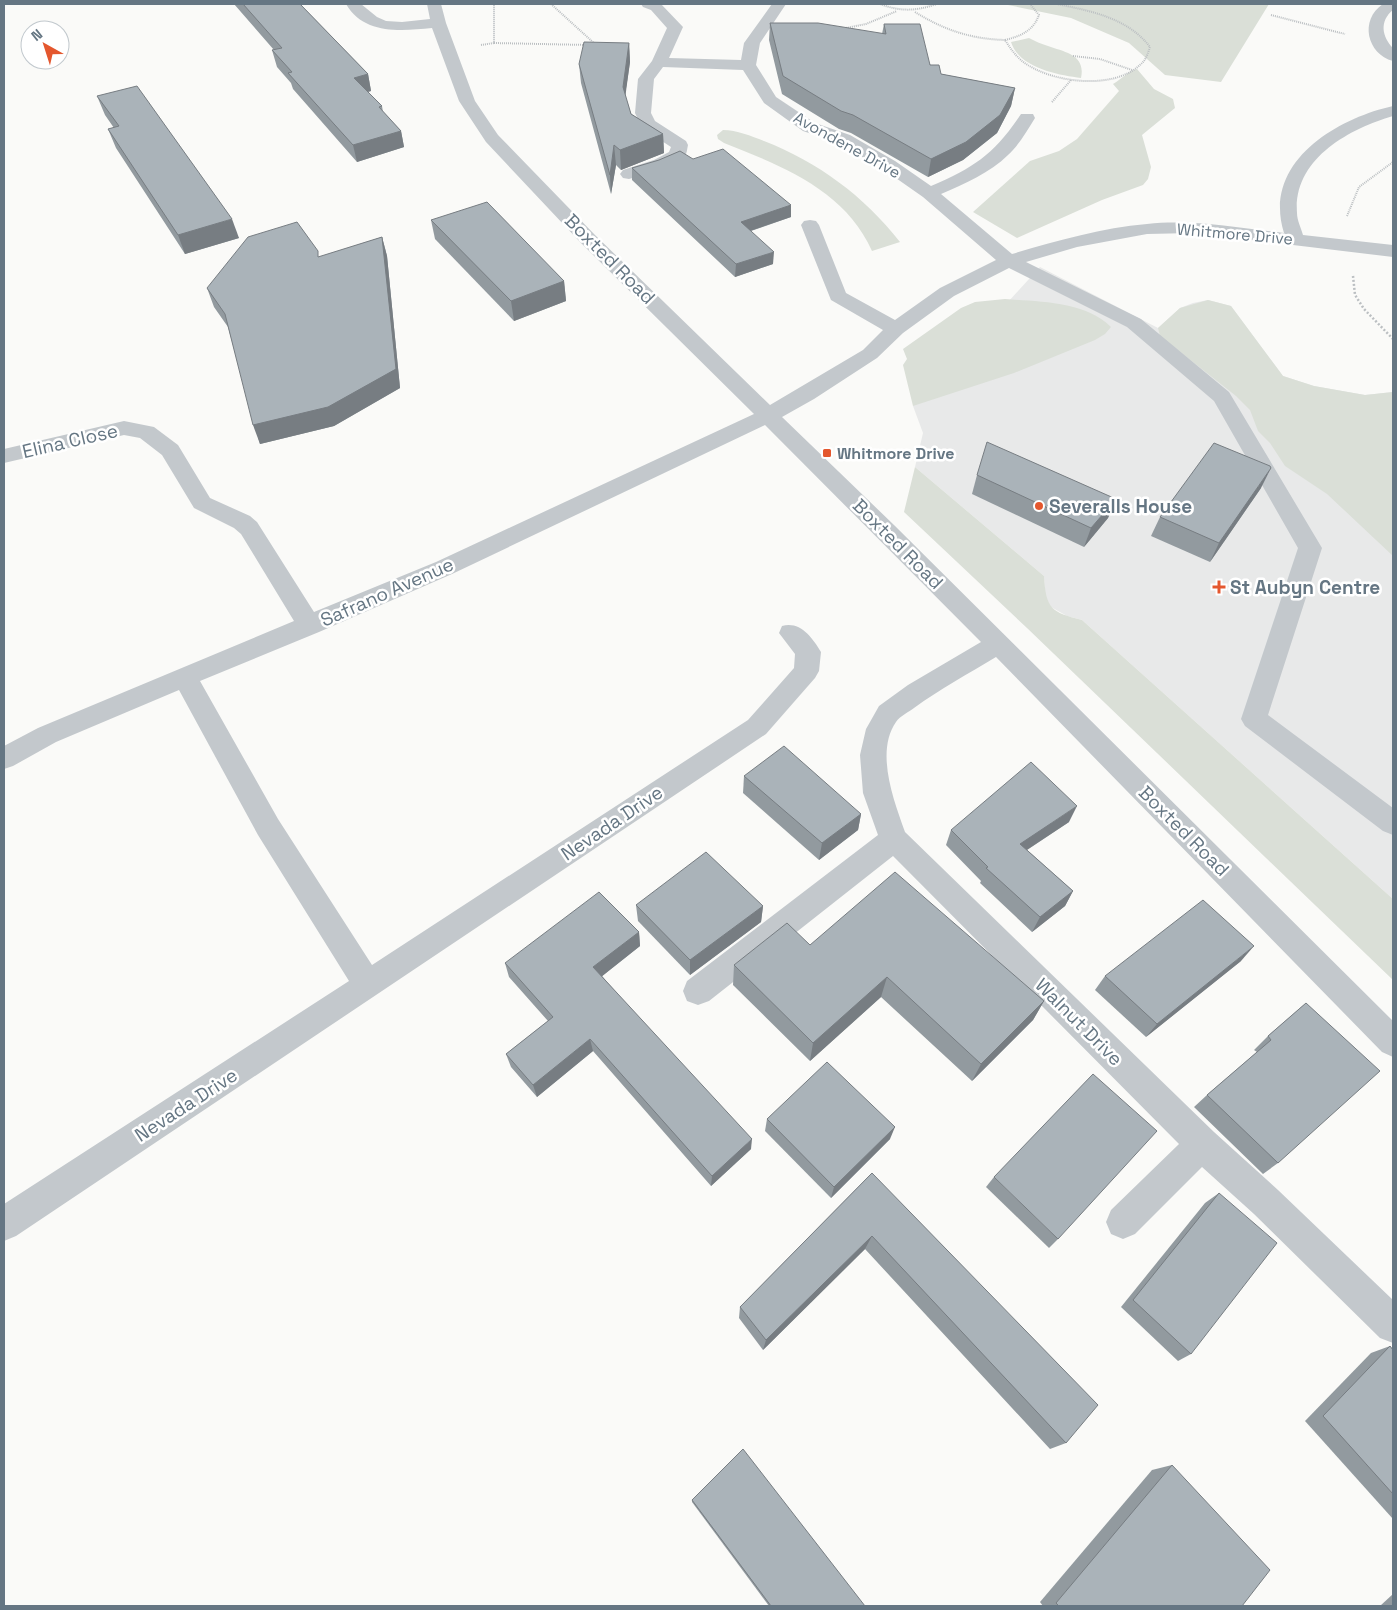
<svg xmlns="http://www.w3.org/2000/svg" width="1397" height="1610" font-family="'Space Grotesk',sans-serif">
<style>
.built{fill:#e8e9e9}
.green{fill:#dadfd7}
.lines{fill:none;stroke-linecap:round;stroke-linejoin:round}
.path-far1{stroke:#bbbfc2;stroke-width:2;stroke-dasharray:1 1;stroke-linecap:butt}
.path{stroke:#bbbfc2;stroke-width:2.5;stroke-dasharray:2 2;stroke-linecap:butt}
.minor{fill:#c3c8cc;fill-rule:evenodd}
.wall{fill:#929a9f}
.shaded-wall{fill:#777d82}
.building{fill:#aab3b9;stroke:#777d82}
.poi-dot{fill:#e4572e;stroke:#fff;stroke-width:2}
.labels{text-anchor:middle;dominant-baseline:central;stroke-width:5;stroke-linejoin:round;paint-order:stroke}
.far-street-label{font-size:16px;fill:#657683;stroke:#fff}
.far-poi-label{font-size:16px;font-weight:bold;fill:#657683;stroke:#fff;text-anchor:start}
.street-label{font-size:19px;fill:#657683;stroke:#fff}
.poi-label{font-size:19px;font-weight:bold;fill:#657683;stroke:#fff;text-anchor:start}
</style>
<rect width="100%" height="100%" fill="#fafaf8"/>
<polygon class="built" points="1040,267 1158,328 1180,308 1193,303 1208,300 1231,306 1283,376 1314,386 1365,395 1393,392 1393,899 1082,620 1067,616 1051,607 1045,597 1044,576 915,467 923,433 913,406"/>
<g class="green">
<polygon points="1003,4 1269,4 1221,82 1165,75 1129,43 1071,18"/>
<path d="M1029,38C1035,41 1041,44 1048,46C1065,52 1086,55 1081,78C1058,75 1019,68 1011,42Z"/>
<path d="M1137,69L1154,89L1173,99L1175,108L1142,135L1151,167L1148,179L1143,185L1102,200L1017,238L973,212L1030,161L1059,151L1077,139L1119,91L1113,84C1122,79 1128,71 1137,69Z"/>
<path d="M723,130C737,130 751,136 764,141C818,162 864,196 900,242L872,251C845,190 782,166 724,143L718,139L717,135Z"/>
<path d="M1005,299C1040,302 1085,301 1111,327L1105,334L1095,340L1014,373L913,406L903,365L907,359L903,349L961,308L975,302Z"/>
<polygon points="1208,300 1231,306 1283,376 1314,386 1365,395 1393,392 1393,556 1327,494 1285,466 1270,443 1258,431 1250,410 1236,396 1160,336 1158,328 1180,308"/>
<path d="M915,467L1044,576C1046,609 1051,612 1082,620L1393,899V980L1027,628L904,512Z"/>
</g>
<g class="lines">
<g class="path-far1">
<polyline points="551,4 595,44"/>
<path d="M880,4C901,12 916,11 937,4"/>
<path d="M915,12C944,30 971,39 1005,40C1010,48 1015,55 1022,61C1050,83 1114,91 1141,64C1146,60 1148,53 1150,47C1128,18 1091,11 1057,4"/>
<polyline points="1271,15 1345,34"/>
<polyline points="846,28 866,24 897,11"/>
<path d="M1005,40C1021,36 1033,31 1039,15L1030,4"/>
<polyline points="494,43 587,45"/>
<polyline points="481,45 494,43 494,4"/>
<polyline points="1073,56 1100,59 1132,70"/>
<polyline points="1052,102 1071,80"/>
<polyline points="1347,216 1359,187 1393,162"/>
</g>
<polyline class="path" points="1353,276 1355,295 1364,309 1393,339"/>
<g class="minor">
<path d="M346,4H361L377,17L386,21L402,22L430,19L427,4H441L446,23L475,101L498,135L595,235L770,405L863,350L883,330L831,300L801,225L804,221L810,220L816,221L819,225L846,293L895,320L940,288L996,260L923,197L883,169L838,143L803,131L764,103L743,70L663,67L654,79L651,113L655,121L686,141L688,145C687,149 687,153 685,156C677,167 642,176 629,179L623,178L620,174L623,170L654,160L669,152L671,147L642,128L635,113L638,79L652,61L667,28L651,10L643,7L641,4H661L683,27L669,58L741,60L744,43L772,4H786L760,43L756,65L776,97L815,123L850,135L895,161L931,186C975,167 994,154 1021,114H1033L1035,118C1027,131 1019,145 1008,155C990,173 964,184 941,194L1012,254C1056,241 1101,228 1147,224C1192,219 1239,228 1284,233C1262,163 1335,119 1393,106V116C1349,129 1293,159 1297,213C1297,220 1301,228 1303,235L1393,245V257L1193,233L1147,234L1077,247L1026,262L1141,319L1229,392L1232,397L1322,548L1268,715L1393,808V835L1383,831L1245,726L1241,719L1298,548L1214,401L1127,327L1009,268L954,296L903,333L877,358L814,399L782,417L894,525L1393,1021V1057L1382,1052L996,657C968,674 940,689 914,708C909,712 900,716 896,722C875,752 894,801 905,832L1214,1132L1278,1190L1393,1300V1343L1380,1338L1254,1214L1202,1167L1135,1234L1123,1239L1111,1234L1106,1222L1111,1210L1179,1144L893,856L709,1001L698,1005L687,1001L683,991L687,981L878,835L863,793L860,755L866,729L870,722L879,706L908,685L981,642L765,425L452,574L319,632L200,681L278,819L372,965L748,720L794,668L795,654L779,633L782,626C800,621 812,637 821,652L819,671L815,678L766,734L16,1236L4,1241V1204L349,981L258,835L179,690L56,742L13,766L4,769V746L38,728L294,621L241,534L234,528L194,508L162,455L140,438L124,435L4,463V449L124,421L154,427L178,445L210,498L250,516L257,522L314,612L436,562L754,414L581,243L486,142L459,101L432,28C401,31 364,35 346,4Z"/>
<path d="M1383,4H1393V10C1379,21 1382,37 1393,48V61C1367,54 1359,20 1383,4Z"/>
</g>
</g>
<g class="wall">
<polygon points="234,4 300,4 368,74 371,91 368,92 382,106 383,112 401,131 404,147 357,162 293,89 291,83 277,67 272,50 274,50"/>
<polygon points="770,23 882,34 884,24 941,74 1015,88 1011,106 997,133 963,160 928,177 851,133 839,129 782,94 769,40"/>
<polygon points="629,43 630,62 625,95 631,114 663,134 664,153 621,170 616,165 611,194 581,83 579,64"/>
<polygon points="97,96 239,238 185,254 116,148 108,129 114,128 105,115"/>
<polygon points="632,168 791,205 791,217 751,231 773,264 735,277 632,180"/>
<polygon points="431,220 564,281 566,301 514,321 435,239"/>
<polygon points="382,237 387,256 400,388 334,426 260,444 228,327 214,307 207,288 320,257"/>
<polygon points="977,475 1116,499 1108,518 1084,547 972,494"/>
<polygon points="1261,488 1210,562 1151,536 1160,517"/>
<polygon points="744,776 861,814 858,830 819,860 743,793"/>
<polygon points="1069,822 1027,850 1073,891 1065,906 1032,932 980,883 981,881 946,845 951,830"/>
<polygon points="636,905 763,906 761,922 690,975 638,921"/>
<polygon points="639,932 640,946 602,976 751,1149 711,1186 593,1051 537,1097 511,1067 506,1054 548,1021 509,977 505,963"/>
<polygon points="810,945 1044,1001 1033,1020 972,1081 881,997 810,1061 733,985 734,965"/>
<polygon points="1241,961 1146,1037 1095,990 1105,976"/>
<polygon points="1306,1003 1278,1163 1263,1174 1194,1107 1207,1095 1257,1052 1254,1050 1268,1036"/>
<polygon points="767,1119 890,1139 831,1198 765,1131"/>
<polygon points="872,1173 1066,1443 1050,1449 865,1249 763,1350 739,1318 740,1307"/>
<polygon points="994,1177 1058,1239 1049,1248 986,1187"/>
<polygon points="1219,1193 1191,1354 1178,1361 1121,1307 1205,1203"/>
<polygon points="1390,1346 1393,1350 1393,1519 1305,1421 1371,1353"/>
<polygon points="1172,1465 1242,1606 1043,1606 1040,1602 1152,1470"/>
<polygon points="692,1500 865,1606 769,1606 692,1502"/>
<polygon points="1393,1594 1393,1606 1380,1606"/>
</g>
<g class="shaded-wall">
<polygon points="629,43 630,62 624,106 623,87"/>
<polygon points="368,74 371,91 358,94 354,78"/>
<polygon points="1015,88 1011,106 997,133 963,160 928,177 931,159"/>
<polygon points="401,131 404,147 357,162 353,145"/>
<polygon points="663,134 664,153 621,170 620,150"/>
<polygon points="614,145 616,165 611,194 610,175"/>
<polygon points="791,205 791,217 741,234 741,222"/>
<polygon points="232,219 239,238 185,254 178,235"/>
<polygon points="382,237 387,256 400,388 334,426 260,444 253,425"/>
<polygon points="774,252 773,264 735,277 736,264"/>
<polygon points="564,281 566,301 514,321 511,301"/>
<polygon points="1271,468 1261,488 1210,562 1219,543"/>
<polygon points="1116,499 1108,518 1084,547 1091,528"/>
<polygon points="1077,806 1069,822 1013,859 1020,844"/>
<polygon points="861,814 858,830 819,860 822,843"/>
<polygon points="1073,891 1065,906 1032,932 1040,917"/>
<polygon points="763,906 761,922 690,975 690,960"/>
<polygon points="639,932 640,946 596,981 593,967"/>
<polygon points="1254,946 1241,961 1146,1037 1157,1024"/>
<polygon points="887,977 881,997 810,1061 813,1043"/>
<polygon points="1044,1001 1033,1020 972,1081 981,1064"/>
<polygon points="590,1039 593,1051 537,1097 533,1085"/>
<polygon points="895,1127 890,1139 831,1198 834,1187"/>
<polygon points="752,1139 751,1149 711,1186 712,1176"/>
<polygon points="872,1236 865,1249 763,1350 766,1340"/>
</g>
<g class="building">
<polygon points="243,4 300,4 368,74 354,78 382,106 379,107 401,131 353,145 288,73 292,72 272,50 282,48"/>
<polygon points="770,23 818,23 886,34 884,24 920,24 930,65 939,65 941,74 1015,88 1000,115 966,142 931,159 853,115 841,111 783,76"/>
<polygon points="584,42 629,43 623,87 631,114 663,134 620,150 614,145 610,175 579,64"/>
<polygon points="137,86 232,219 178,235 108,129 119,126 97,96"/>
<polygon points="723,149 791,205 741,222 774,252 736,264 632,168 659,160 680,151 693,159"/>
<polygon points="487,202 564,281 511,301 431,220"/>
<polygon points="297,222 318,251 318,257 382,237 396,369 328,407 253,425 225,314 207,288 248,237"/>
<polygon points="987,442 1116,499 1091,528 977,475"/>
<polygon points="1214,443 1270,466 1271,468 1219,543 1160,517"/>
<polygon points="784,746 861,814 822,843 744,776"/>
<polygon points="1031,762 1077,806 1020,844 1073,891 1040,917 986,868 988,867 951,830"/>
<polygon points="706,852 763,906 690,960 636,905"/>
<polygon points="895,872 1044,1001 981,1064 887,977 813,1043 734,965 787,923 810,945"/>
<polygon points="599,892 639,932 593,967 752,1139 712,1176 590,1039 533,1085 506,1054 553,1017 505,963"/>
<polygon points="1203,900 1254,946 1157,1024 1105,976"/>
<polygon points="1306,1003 1380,1071 1278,1163 1207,1095 1271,1040 1268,1036"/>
<polygon points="827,1062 895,1127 834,1187 767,1119"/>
<polygon points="1093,1074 1157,1131 1058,1239 994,1177"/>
<polygon points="872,1173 1098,1405 1066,1443 872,1236 766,1340 740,1307"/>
<polygon points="1219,1193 1277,1243 1191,1354 1133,1300"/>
<polygon points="1390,1346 1393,1350 1393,1494 1323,1416"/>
<polygon points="743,1449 865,1606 771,1606 692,1500"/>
<polygon points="1172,1465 1270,1570 1242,1606 1059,1606 1056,1603"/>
</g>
<g class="poi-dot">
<rect x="822" y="448" width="10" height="10" rx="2.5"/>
<circle cx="1039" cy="506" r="5"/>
<path d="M1216.5 579.5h5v5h5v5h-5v5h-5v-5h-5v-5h5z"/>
</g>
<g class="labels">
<g class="far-street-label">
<text transform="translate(847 145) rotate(29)">Avondene Drive</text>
<text transform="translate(1235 234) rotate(5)">Whitmore Drive</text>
</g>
<g class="far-poi-label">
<text x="837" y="453">Whitmore Drive</text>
</g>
<g class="street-label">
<text transform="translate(610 259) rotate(45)">Boxted Road</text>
<text transform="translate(70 441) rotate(-13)">Elina Close</text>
<text transform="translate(898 544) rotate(45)">Boxted Road</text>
<text transform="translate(387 592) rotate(-24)">Safrano Avenue</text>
<text transform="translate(612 823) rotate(-34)">Nevada Drive</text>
<text transform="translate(1184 831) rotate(45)">Boxted Road</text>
<text transform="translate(1079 1022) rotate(45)">Walnut Drive</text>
<text transform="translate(186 1105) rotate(-33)">Nevada Drive</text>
</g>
<g class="poi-label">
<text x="1049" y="506">Severalls House</text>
<text x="1230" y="587">St Aubyn Centre</text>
</g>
</g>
<rect width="1397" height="1610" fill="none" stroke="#657683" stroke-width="10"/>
<g transform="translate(45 45) rotate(321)"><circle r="24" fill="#ffffff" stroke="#c1c8cd"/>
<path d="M0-4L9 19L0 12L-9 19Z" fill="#e4572e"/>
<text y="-8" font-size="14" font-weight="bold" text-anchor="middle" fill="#657683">N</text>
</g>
</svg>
